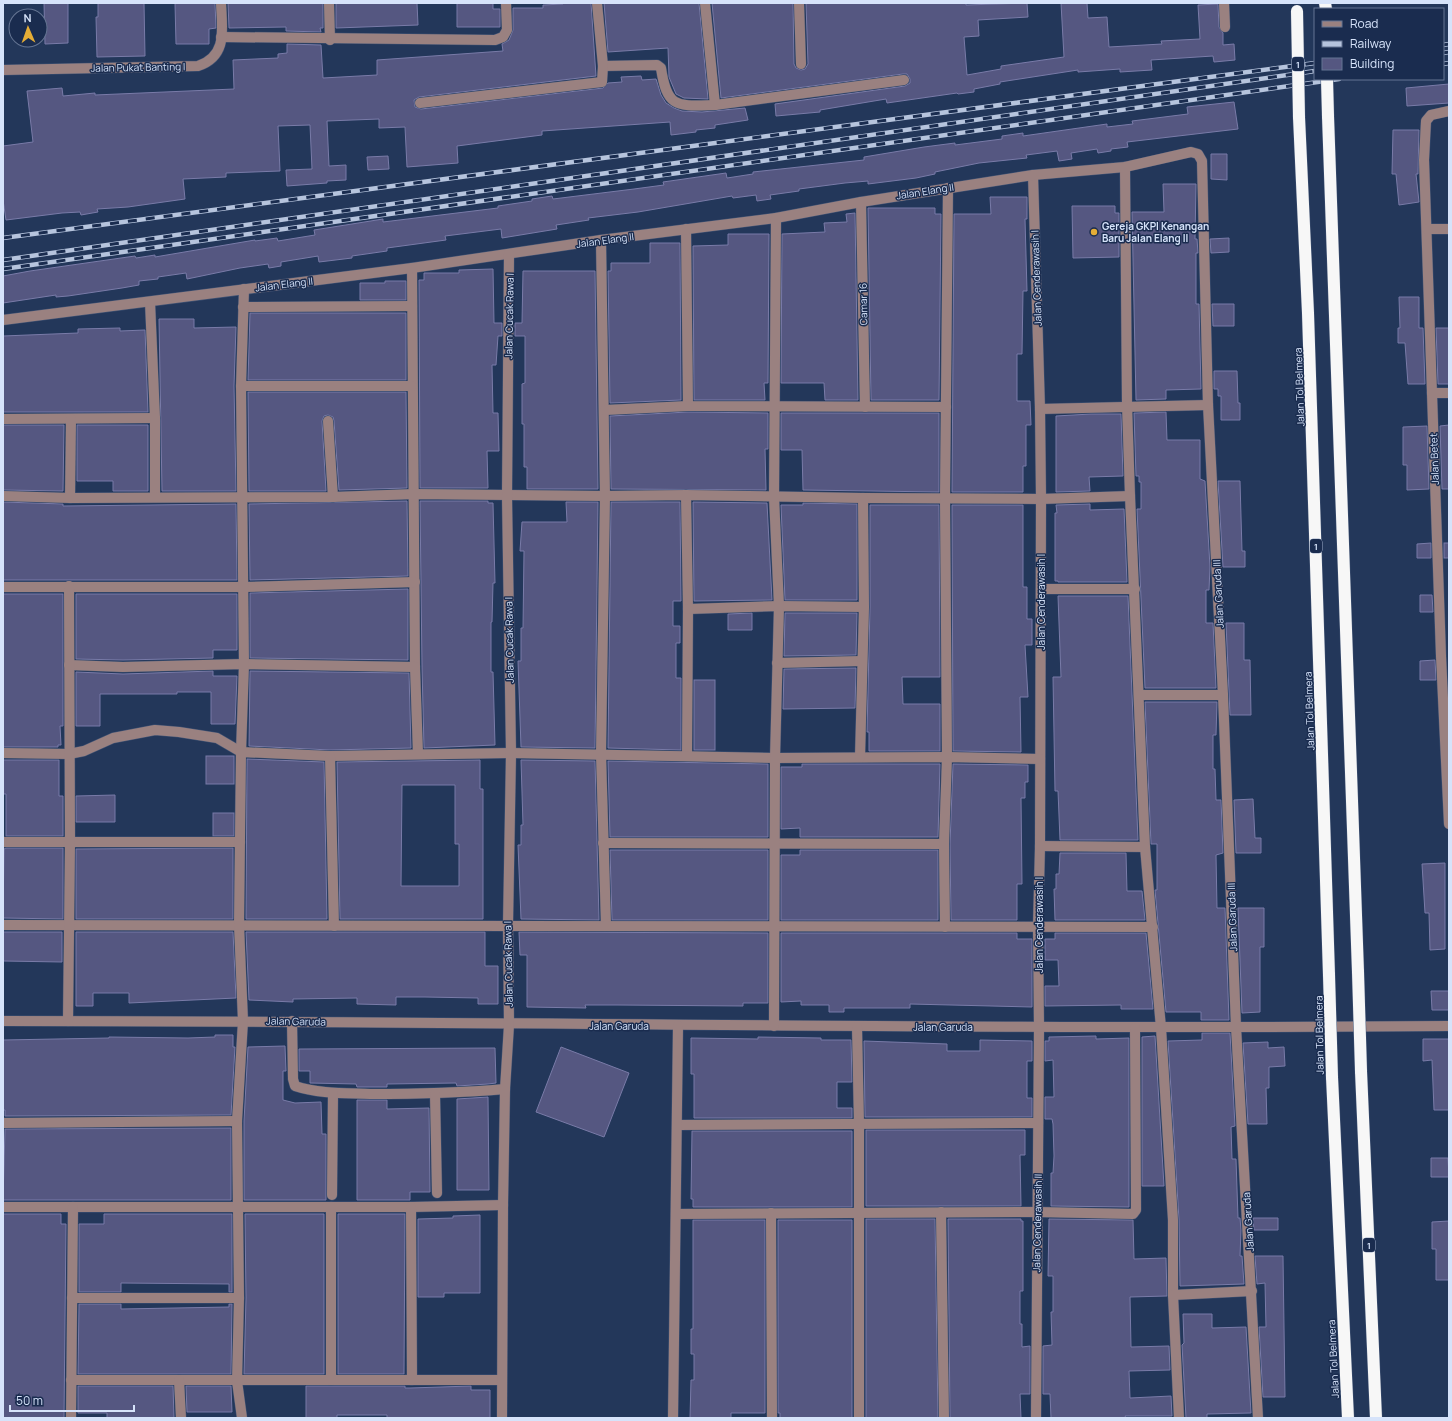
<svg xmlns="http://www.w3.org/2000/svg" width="1452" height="1421" font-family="Manrope,sans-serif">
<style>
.building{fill:#555781;stroke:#797ba8;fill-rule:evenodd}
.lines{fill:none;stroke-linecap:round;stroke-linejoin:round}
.minor-casing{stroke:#405374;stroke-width:11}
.highway-casing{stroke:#405374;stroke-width:13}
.minor{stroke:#9a8180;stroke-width:10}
.highway{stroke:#f7f7f7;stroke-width:12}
.rail-casing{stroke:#b6c4dd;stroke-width:4.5}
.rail{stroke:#1a2c4f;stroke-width:3;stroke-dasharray:9;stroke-linecap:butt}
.highway-bridge-casing{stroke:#405374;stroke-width:13;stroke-linecap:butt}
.highway-bridge{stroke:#f7f7f7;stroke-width:12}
.poi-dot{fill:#e5ad36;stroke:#1a2c4f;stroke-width:1.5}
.labels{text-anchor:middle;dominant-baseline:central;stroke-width:3;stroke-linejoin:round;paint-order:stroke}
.shield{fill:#1a2c4f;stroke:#9eacc7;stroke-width:1}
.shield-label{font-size:9px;font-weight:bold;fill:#d6e3fa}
.street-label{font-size:10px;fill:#d6e3fa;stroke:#1a2c4f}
.poi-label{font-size:10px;font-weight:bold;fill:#d6e3fa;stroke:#1a2c4f;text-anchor:start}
</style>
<rect width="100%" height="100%" fill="#23375a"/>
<g class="building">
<polygon points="44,3 68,3 68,43 45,44"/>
<polygon points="98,3 144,3 145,56 97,57 96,17 98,17"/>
<polygon points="175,3 215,3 216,28 209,29 209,44 176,44"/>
<polygon points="228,3 323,3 323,28 320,28 321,32 286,31 286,27 229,28"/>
<polygon points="336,3 417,3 418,25 336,28"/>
<polygon points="457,3 493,3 493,9 500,9 500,27 457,27"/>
<polygon points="563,3 591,3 596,76 419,97 414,100 415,107 421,109 603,88 608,83 622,82 621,77 641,76 642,80 656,79 661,95 666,103 674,108 682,111 702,112 745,108 748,120 715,125 715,128 696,130 696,132 671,135 670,122 542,131 542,135 457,146 458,163 407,167 405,127 379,128 379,119 327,121 329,166 346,165 346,180 327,181 327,183 287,186 286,170 312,169 310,125 278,126 280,171 226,173 226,177 183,179 185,199 128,207 97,209 98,212 81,215 80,212 62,213 6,220 3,200 3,146 33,142 27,91 62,88 63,96 95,93 95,95 234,89 233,60 278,58 278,54 287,53 287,44 321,45 323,78 377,75 377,60 503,51 502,44 509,40 513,30 513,8 543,8 543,5 563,4"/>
<polygon points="604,3 699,3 708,99 684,98 676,94 669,77 668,48 608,52"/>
<polygon points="712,3 793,3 794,64 796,68 801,70 805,69 808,64 806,3 966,3 966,5 1027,3 1028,17 978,20 979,36 964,37 967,75 1001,69 1001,66 1064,57 1061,3 1087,3 1088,18 1107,17 1109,47 1162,44 1161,41 1200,39 1198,5 1218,4 1219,27 1223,33 1223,45 1234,44 1235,60 1214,62 1213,56 1151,60 1152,70 1120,72 1120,69 1078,72 1078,70 1000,82 1000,84 974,89 974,92 958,94 957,93 887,103 886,99 820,110 820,112 776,116 775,104 905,86 910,83 910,79 907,74 903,74 721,98"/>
<polygon points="1449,84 1449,103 1407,106 1406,88"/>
<polygon points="1234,102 1238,129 1127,142 1128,147 1111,149 1111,151 1098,153 1097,149 1071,153 1072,159 1059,161 1057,151 1026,155 1027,158 979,163 935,172 935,174 916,178 868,184 868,181 845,183 799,189 799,191 770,195 771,199 757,201 756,195 733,198 732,196 638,212 588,218 589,220 556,225 557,229 502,238 501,229 445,236 446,240 387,248 387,251 352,256 352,258 319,262 318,256 281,262 281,266 269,268 268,264 240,268 187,279 186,273 158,277 158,279 139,281 139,285 122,288 68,296 56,297 56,295 3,303 3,276 30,271 135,256 136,258 155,255 155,257 255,240 255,241 277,238 278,241 315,235 314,230 352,224 383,219 383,222 498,208 498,206 532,201 532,199 552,196 553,199 634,189 664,185 663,182 726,173 727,178 753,174 753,172 864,160 864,157 924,147 955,143 955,145 1002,139 1002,136 1023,133 1023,136 1107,124 1107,127 1133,124 1132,121 1188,114 1187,107"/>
<polygon points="1393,130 1419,130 1418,174 1416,174 1419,202 1399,205 1396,174 1392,174"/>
<polygon points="1211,154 1227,154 1227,180 1211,179"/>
<polygon points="388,156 389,169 368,170 367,157"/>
<polygon points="1163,184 1196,184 1195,239 1197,239 1198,253 1196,253 1196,304 1199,304 1201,389 1166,390 1166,399 1136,400 1132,212 1164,212"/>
<polygon points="990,197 1027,197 1027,219 1025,219 1027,291 1023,291 1022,354 1017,354 1017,401 1030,401 1031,425 1026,425 1026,466 1023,466 1023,492 952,492 954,214 991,214"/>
<polygon points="1072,206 1115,206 1115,213 1119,213 1119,257 1073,258"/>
<polygon points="868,208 935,208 935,214 941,214 939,400 871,400"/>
<polygon points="855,213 858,400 825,400 824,383 781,383 782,234 825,232 824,223 847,222 846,214"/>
<polygon points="728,234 769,234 768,383 764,383 765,400 694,400 693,246 728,245"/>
<polygon points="1229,238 1229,252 1211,253 1210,239"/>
<polygon points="650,243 680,243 681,400 610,403 608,271 611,271 611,263 650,263"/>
<polygon points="493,269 494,323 502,323 502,336 498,336 496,365 492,365 493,413 498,413 499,451 487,451 488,488 420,488 419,280 424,280 424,273 459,273 459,270"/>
<polygon points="523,271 595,271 598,489 527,489 527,467 524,467 524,424 522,424 522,384 525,383 525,336 515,336 515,323 522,323"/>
<polygon points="385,281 406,281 406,300 360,300 360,283 385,283"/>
<polygon points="1399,297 1419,297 1419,328 1423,328 1425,384 1408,384 1405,343 1398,343 1398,328 1400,328"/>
<polygon points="1212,304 1234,304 1234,326 1213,326"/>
<polygon points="250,313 406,313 406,380 248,380"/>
<polygon points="159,319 194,319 194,328 236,327 234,386 236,491 162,491"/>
<polygon points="120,328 120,331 145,330 148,412 3,412 3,336 78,333 78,329"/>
<polygon points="1436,328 1449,328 1449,384 1438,384"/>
<polygon points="1214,371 1237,371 1238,403 1240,403 1240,420 1221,420 1221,396 1218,396 1218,389 1214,389"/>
<polygon points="248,392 406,392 407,488 339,490 334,421 333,417 328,415 324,416 322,421 326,491 249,491"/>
<polygon points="688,412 768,413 768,449 765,449 766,490 611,489 610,416"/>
<polygon points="1166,412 1167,440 1200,440 1200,479 1205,481 1210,567 1209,590 1206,590 1206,623 1213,623 1216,688 1145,688 1137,509 1141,509 1141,482 1139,482 1139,476 1136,476 1134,413"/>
<polygon points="781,413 939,413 939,492 803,490 802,450 781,450"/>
<polygon points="1091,414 1121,414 1123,476 1089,477 1090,491 1056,492 1056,416"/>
<polygon points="3,425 64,425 63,491 3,490"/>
<polygon points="77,425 148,425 148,491 113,491 113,481 77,481"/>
<polygon points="1449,425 1449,489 1442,489 1440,426"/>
<polygon points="1427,426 1429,489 1407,490 1407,465 1403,465 1403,427"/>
<polygon points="1218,481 1240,481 1242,551 1245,551 1245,567 1223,567"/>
<polygon points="407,501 408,576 250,580 249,504"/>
<polygon points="420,501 488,501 488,503 493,503 495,583 493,583 492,622 491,622 491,672 493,672 495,745 424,748 422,667"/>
<polygon points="3,502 63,504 63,506 236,504 237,580 3,580"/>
<polygon points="566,502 598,502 595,748 521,747 518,661 521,661 521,628 523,628 524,551 520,551 522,522 567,522"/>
<polygon points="611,502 680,502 681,601 673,601 673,626 680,626 680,643 676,643 676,678 681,678 681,750 608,748"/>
<polygon points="693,502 767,503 772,600 694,601"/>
<polygon points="803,503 857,504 857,600 785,600 781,505 803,505"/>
<polygon points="1090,504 1090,510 1124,509 1127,582 1058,582 1058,581 1055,581 1055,513 1057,513 1056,505"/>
<polygon points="870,505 939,505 940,677 902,677 903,704 940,704 940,751 869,751 869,732 867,732 870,607"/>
<polygon points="952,505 1023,505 1023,587 1027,587 1027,619 1032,619 1032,645 1025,645 1028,697 1020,697 1021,752 953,751"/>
<polygon points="1431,543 1431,558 1417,558 1417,544"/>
<rect x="1444" y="543" width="5" height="15"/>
<polygon points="408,589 408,660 250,658 250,593"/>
<polygon points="3,594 63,594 63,726 60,726 61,745 58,745 58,747 3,747"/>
<polygon points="76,594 237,594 237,650 213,650 213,658 123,660 76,659"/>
<polygon points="1420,595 1432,595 1433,612 1420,612"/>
<polygon points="1058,596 1128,596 1138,840 1060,840 1058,791 1055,791 1053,677 1061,677"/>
<polygon points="752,613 752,630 728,630 728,614"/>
<polygon points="785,613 857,613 856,655 784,656"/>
<polygon points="1226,623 1244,623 1244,660 1250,660 1251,715 1230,715"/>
<polygon points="1435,660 1436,680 1420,680 1420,661"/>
<polygon points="856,668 855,708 783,709 784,669"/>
<polygon points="213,671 213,676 237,676 235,724 211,724 211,692 177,692 177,694 100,694 100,726 76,726 76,672 123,674"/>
<polygon points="250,671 409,673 411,748 330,750 249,746"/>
<rect x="694" y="680" width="21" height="70"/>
<polygon points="1145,702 1217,702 1216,735 1213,735 1213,769 1215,769 1216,800 1221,800 1223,853 1216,855 1217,908 1225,908 1229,1020 1201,1020 1201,1012 1166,1012 1155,890 1157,890 1157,844 1151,844"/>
<rect x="206" y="756" width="28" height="28"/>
<polygon points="247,759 324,762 327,919 246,919"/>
<polygon points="3,760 59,760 59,796 63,796 63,836 6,836 6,794 3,794"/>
<path d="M480,760V789H483V919H340L337,762ZM402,785H455V844H459V886H401Z"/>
<polygon points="521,760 595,761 599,920 521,919 518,845 521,845 521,825 523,825"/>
<polygon points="608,761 768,764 768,837 610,837"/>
<polygon points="802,764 940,764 938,837 800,837 800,828 781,829 781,767 802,767"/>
<polygon points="953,764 1028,765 1028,782 1025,782 1025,798 1021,798 1022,884 1017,884 1017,920 951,920 950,844"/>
<polygon points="115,795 115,822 76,822 76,796"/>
<polygon points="1253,799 1255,838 1261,838 1261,853 1236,853 1234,800"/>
<rect x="213" y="813" width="21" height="23"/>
<polygon points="6,848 63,848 63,919 3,918 4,849"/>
<polygon points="233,848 233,919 76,919 76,849"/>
<polygon points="610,850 768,850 768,920 612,920"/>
<polygon points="800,850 938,850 938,920 781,920 781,855 800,855"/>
<polygon points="1060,853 1126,853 1127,891 1142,891 1145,920 1055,920 1054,889 1056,889 1056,874 1059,874"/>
<polygon points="1445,863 1445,949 1430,950 1429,913 1425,913 1422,864"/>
<polygon points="1238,908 1264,908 1264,947 1260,947 1260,1012 1242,1013"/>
<polygon points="3,932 62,932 62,962 3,961"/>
<polygon points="76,932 233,932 236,998 129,1003 129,993 93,993 93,1006 76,1006"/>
<polygon points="246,932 485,932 485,966 498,966 498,1004 478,1004 478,998 425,997 396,997 396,1005 357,1004 357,998 293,999 293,1002 249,1000"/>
<polygon points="519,932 768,933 768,1003 743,1003 743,1006 618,1005 585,1005 586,1008 527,1007 527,955 520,955"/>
<polygon points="781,933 1017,933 1017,939 1032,939 1032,1007 910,1004 910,1008 844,1008 844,1012 829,1012 829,1005 801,1005 801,1001 781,1002"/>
<polygon points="1055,933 1146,933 1153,1009 1121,1009 1121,1005 1045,1006 1045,986 1059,986 1058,960 1045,960 1045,939 1055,939"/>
<polygon points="1431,991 1449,991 1449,1010 1432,1010"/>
<polygon points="1202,1033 1230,1033 1235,1126 1231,1127 1232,1159 1236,1159 1238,1218 1240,1218 1241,1230 1240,1256 1242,1256 1244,1284 1180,1286 1179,1220 1168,1041 1202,1040"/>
<polygon points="215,1035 233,1035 233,1047 235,1047 231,1115 5,1116 5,1110 3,1110 3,1040 109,1038 109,1037 188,1038 215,1037"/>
<polygon points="1096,1036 1096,1039 1129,1038 1129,1207 1051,1206 1051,1173 1053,1173 1054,1156 1053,1124 1052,1119 1045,1119 1045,1097 1054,1097 1053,1060 1045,1061 1045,1041 1049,1041 1049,1037"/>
<polygon points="1155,1036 1164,1186 1142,1186 1142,1037"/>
<polygon points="758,1037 821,1038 821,1040 851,1040 852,1082 837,1082 837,1108 852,1108 852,1118 694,1118 694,1074 691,1074 691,1038 758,1039"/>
<polygon points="1423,1039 1449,1039 1449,1110 1434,1110 1432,1060 1423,1061"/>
<polygon points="980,1040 1032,1041 1032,1061 1027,1061 1027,1098 1032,1098 1032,1117 865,1117 864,1041 947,1044 947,1051 980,1051"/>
<polygon points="1268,1042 1268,1048 1284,1047 1285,1066 1269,1067 1269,1088 1266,1088 1267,1124 1248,1124 1243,1043"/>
<polygon points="285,1046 286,1071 283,1071 283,1100 295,1103 321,1102 322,1134 326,1134 326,1200 244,1200 244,1121 248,1047"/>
<polygon points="561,1047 629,1073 604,1137 536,1112"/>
<polygon points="495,1048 496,1083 488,1084 457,1086 456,1083 387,1084 387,1087 357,1087 356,1084 310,1083 310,1071 299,1071 299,1049"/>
<polygon points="488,1097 489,1190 457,1190 457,1099"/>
<polygon points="357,1100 387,1100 387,1109 429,1108 430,1192 410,1192 410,1200 357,1200"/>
<polygon points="231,1128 231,1200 3,1200 5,1129"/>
<polygon points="866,1130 1025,1130 1025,1155 1020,1155 1021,1206 866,1206"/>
<polygon points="692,1131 852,1131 852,1207 693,1207 693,1199 691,1199"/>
<polygon points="1431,1158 1448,1158 1449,1177 1431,1177"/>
<polygon points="3,1214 61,1214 61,1224 66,1224 64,1418 3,1418"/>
<polygon points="104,1214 232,1214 232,1292 229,1292 229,1284 121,1283 121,1292 79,1292 79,1224 104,1224"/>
<polygon points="245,1214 324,1214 324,1374 244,1374 246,1298"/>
<polygon points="338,1214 405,1214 404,1374 338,1374"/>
<polygon points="480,1215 480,1293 444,1293 444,1297 418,1297 418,1219 453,1218 453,1216"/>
<polygon points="1253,1218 1278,1218 1278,1230 1254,1230"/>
<polygon points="866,1219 935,1219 938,1418 866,1418"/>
<polygon points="948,1219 1021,1219 1021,1221 1023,1221 1023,1291 1020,1291 1020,1324 1022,1324 1022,1347 1030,1346 1030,1394 1020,1394 1021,1418 950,1418"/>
<polygon points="1049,1219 1133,1220 1134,1259 1166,1258 1167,1296 1130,1297 1131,1347 1169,1346 1170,1370 1129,1371 1130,1398 1171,1396 1172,1416 1125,1416 1126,1418 1051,1418 1050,1394 1043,1394 1043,1346 1052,1345 1051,1312 1053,1312 1053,1276 1048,1276"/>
<polygon points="693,1220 765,1220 765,1413 731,1413 731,1418 690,1418 691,1380 694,1380 694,1354 691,1354 691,1329 693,1329"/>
<polygon points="778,1220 852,1220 852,1418 780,1418 780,1413 778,1413"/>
<polygon points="1449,1221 1449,1280 1436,1280 1436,1249 1432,1249 1432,1222"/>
<polygon points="1255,1256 1283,1256 1285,1397 1263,1397 1259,1327 1266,1327 1265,1283 1257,1284"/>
<polygon points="79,1304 121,1304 121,1309 229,1307 229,1304 232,1304 231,1374 78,1374"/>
<polygon points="1183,1314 1212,1314 1212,1328 1246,1327 1251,1413 1207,1414 1207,1418 1186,1418 1182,1345 1184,1343"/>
<polygon points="78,1386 173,1386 174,1418 107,1418 107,1413 78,1413"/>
<polygon points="186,1386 231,1386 232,1412 187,1412"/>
<polygon points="306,1386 405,1386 405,1388 410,1388 471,1386 471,1390 490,1390 490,1418 387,1418 387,1415 337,1415 337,1418 306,1418"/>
</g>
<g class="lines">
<g class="minor-casing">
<g id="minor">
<polyline points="329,3 330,40"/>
<polyline points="705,3 715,105"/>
<polyline points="799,3 801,64"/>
<polyline points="1224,3 1225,27"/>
<polyline points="221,37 495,40 503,37 507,30 506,3"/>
<path d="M603,66L657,65L661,68C667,109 677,106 715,105L904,80"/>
<path d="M3,70L198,66C228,56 222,29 221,3"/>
<polyline points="420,103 602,82 603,66 597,3"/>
<polyline points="1449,111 1431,115 1426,121 1424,160 1441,656 1449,824"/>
<polyline points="1125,167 1127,405 1130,496 1145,847 1161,1028 1173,1220 1173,1295"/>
<polyline points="1033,175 1040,409 1041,499 1040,846 1038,927 1039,1028 1036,1418"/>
<polyline points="861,202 865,407"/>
<polyline points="686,229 688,406 946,407"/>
<polyline points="1427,229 1449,229"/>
<polyline points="601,240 605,496 601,754 606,925"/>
<polyline points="412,268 415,667 418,754"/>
<polyline points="150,302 155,418 155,497"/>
<polyline points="243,307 412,306"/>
<polyline points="3,320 412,268 601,240 776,218 861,202 1033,175 1125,167 1191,152 1198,154 1202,161 1208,405 1223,695 1236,1027 1258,1418"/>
<polyline points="241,386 412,386"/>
<polyline points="1432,393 1449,393"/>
<polyline points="1040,409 1208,405"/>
<polyline points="605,410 688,406"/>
<polyline points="3,419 155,418"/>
<polyline points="328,421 333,497"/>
<polyline points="686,495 688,609 687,756"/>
<polyline points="3,496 70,498 333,497 414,494 605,496 686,495 863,498 1041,499 1130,496"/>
<polyline points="70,498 71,419"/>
<polyline points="3,587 244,587 415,582"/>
<polyline points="1041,589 1135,589"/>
<polyline points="688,609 779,606 864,607"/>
<polyline points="777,663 862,661"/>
<polyline points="69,665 123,667 244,664 415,667"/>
<polyline points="1140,695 1223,695"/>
<polyline points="3,753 69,754 84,751 113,738 155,730 179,732 217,738 241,752 330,756 511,753 775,758 947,757 1040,759"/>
<polyline points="330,756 334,926"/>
<polyline points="860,757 864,607 863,498"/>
<polyline points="3,842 240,842"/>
<polyline points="603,843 944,844"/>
<polyline points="1040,846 1145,847"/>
<polyline points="3,925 1153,927"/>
<polyline points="945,927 944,844 947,757 945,498 948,188"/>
<path d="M3,1021C485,1021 967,1030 1449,1026"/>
<polyline points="68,1021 70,843 69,586"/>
<path d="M292,1021L293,1079L295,1086C319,1094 345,1093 370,1094C416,1094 459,1093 505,1089"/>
<polyline points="774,1026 775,758 779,606 774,497 776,218"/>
<polyline points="857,1027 859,1124 859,1418"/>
<polyline points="435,1094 437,1193"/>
<polyline points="3,1123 237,1121"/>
<polyline points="678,1125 1038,1123"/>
<polyline points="332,1195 333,1093"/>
<polyline points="3,1207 411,1207 503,1205"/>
<polyline points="411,1207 412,1380"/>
<polyline points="941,1212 944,1418"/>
<polyline points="771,1213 772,1418"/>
<polyline points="676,1214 1037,1212 1133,1214 1136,1210 1135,1028"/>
<polyline points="72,1298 239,1298"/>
<polyline points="71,1380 501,1380"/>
<polyline points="179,1380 181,1418"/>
<polyline points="331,1380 331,1207"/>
<polyline points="71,1418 73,1207"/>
<polyline points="242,1418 237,1381 239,1298 237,1121 243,1021 239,925 241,752 244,664 241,386 244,289"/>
<polyline points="502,1418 503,1205 505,1089 509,1025 508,925 511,753 507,496 509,254"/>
<polyline points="673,1418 678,1026"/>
<polyline points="1179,1418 1173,1295 1252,1291"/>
</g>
</g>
<g class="highway-casing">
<g id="highway">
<polyline points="1325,3 1326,9"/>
<polyline points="1328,116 1358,972"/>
<polyline points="1299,117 1308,313 1329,975"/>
<polyline points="1361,1071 1376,1418"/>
<polyline points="1332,1077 1348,1418"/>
</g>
</g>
<use href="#minor" class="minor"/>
<use href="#highway" class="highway"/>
<g class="rail-casing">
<g id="rail">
<polyline points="1443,45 1449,44"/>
<polyline points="1443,53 1449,52"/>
<polyline points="1443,64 1449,63"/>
<polyline points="3,238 1315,63"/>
<polyline points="3,260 1315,71"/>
<polyline points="3,269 1339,79"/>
</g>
</g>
<use href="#rail" class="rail"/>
<g class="highway-bridge-casing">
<g id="highway-bridge">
<polyline points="1297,11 1299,117"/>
<polyline points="1327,79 1328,116"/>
<polyline points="1358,972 1361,1071"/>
<polyline points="1329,975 1332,1077"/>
</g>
</g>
<use href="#highway-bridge" class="highway-bridge"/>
</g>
<circle class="poi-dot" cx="1094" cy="232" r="4"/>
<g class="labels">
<g class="shield">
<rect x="1292" y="57" width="12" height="14" rx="3"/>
<rect x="1310" y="539" width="12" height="14" rx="3"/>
<rect x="1363" y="1238" width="12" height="14" rx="3"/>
</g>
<g class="shield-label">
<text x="1298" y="64">1</text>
<text x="1316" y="546">1</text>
<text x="1369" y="1245">1</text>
</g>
<g class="street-label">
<text transform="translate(138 67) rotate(-1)">Jalan Pukat Banting I</text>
<text transform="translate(925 191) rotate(-9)">Jalan Elang II</text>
<text transform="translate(605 240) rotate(-8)">Jalan Elang II</text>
<text transform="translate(1036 278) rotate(-92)">Jalan Cenderawasih I</text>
<text transform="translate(284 284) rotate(-7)">Jalan Elang II</text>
<text transform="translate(863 304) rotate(-91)">Camar 16</text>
<text transform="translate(509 316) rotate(-89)">Jalan Cucak Rawa I</text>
<text transform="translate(1299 387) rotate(-92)">Jalan Tol Belmera</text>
<text transform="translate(1434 459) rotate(-92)">Jalan Betet</text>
<text transform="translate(1218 594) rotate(-93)">Jalan Garuda III</text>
<text transform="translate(1041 602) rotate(-90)">Jalan Cenderawasih I</text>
<text transform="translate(509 640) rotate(-91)">Jalan Cucak Rawa I</text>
<text transform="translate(1309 711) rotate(-92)">Jalan Tol Belmera</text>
<text transform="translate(1232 917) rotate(-92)">Jalan Garuda III</text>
<text transform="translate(1039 925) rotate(-90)">Jalan Cenderawasih I</text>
<text transform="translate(508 964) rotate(-91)">Jalan Cucak Rawa I</text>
<text transform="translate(296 1021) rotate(1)">Jalan Garuda</text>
<text x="619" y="1026">Jalan Garuda</text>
<text x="943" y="1027">Jalan Garuda</text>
<text transform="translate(1319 1035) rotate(-91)">Jalan Tol Belmera</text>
<text transform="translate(1248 1222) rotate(-94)">Jalan Garuda</text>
<text transform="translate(1037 1223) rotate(-89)">Jalan Cenderawasih II</text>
<text transform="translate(1333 1359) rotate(-93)">Jalan Tol Belmera</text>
</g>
<g class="poi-label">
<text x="1102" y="226">Gereja GKPI Kenangan<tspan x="1102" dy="12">Baru Jalan Elang II</tspan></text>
</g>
</g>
<rect width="1452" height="1421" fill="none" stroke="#d6e3fa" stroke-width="8"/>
<rect x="1314" y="8" width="130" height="72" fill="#1a2c4f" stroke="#657593"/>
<rect x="1322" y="21" width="20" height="6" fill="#9a8180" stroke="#657593"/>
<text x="1350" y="28" font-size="12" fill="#d6e3fa">Road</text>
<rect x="1322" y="41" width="20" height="6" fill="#b6c4dd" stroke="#657593"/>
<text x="1350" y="48" font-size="12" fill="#d6e3fa">Railway</text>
<rect x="1322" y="58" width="20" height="12" fill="#555781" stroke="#657593"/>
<text x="1350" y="68" font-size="12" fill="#d6e3fa">Building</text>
<g transform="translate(28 28) rotate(358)"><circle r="19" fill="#1a2c4f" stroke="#657593"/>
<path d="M0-3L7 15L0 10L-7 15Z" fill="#e5ad36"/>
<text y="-6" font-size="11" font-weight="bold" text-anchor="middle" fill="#d6e3fa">N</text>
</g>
<path d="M10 1405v6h124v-6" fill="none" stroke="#d6e3fa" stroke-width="2"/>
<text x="16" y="1405" font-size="12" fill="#d6e3fa" stroke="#1a2c4f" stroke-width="3" paint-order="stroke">50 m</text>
</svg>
